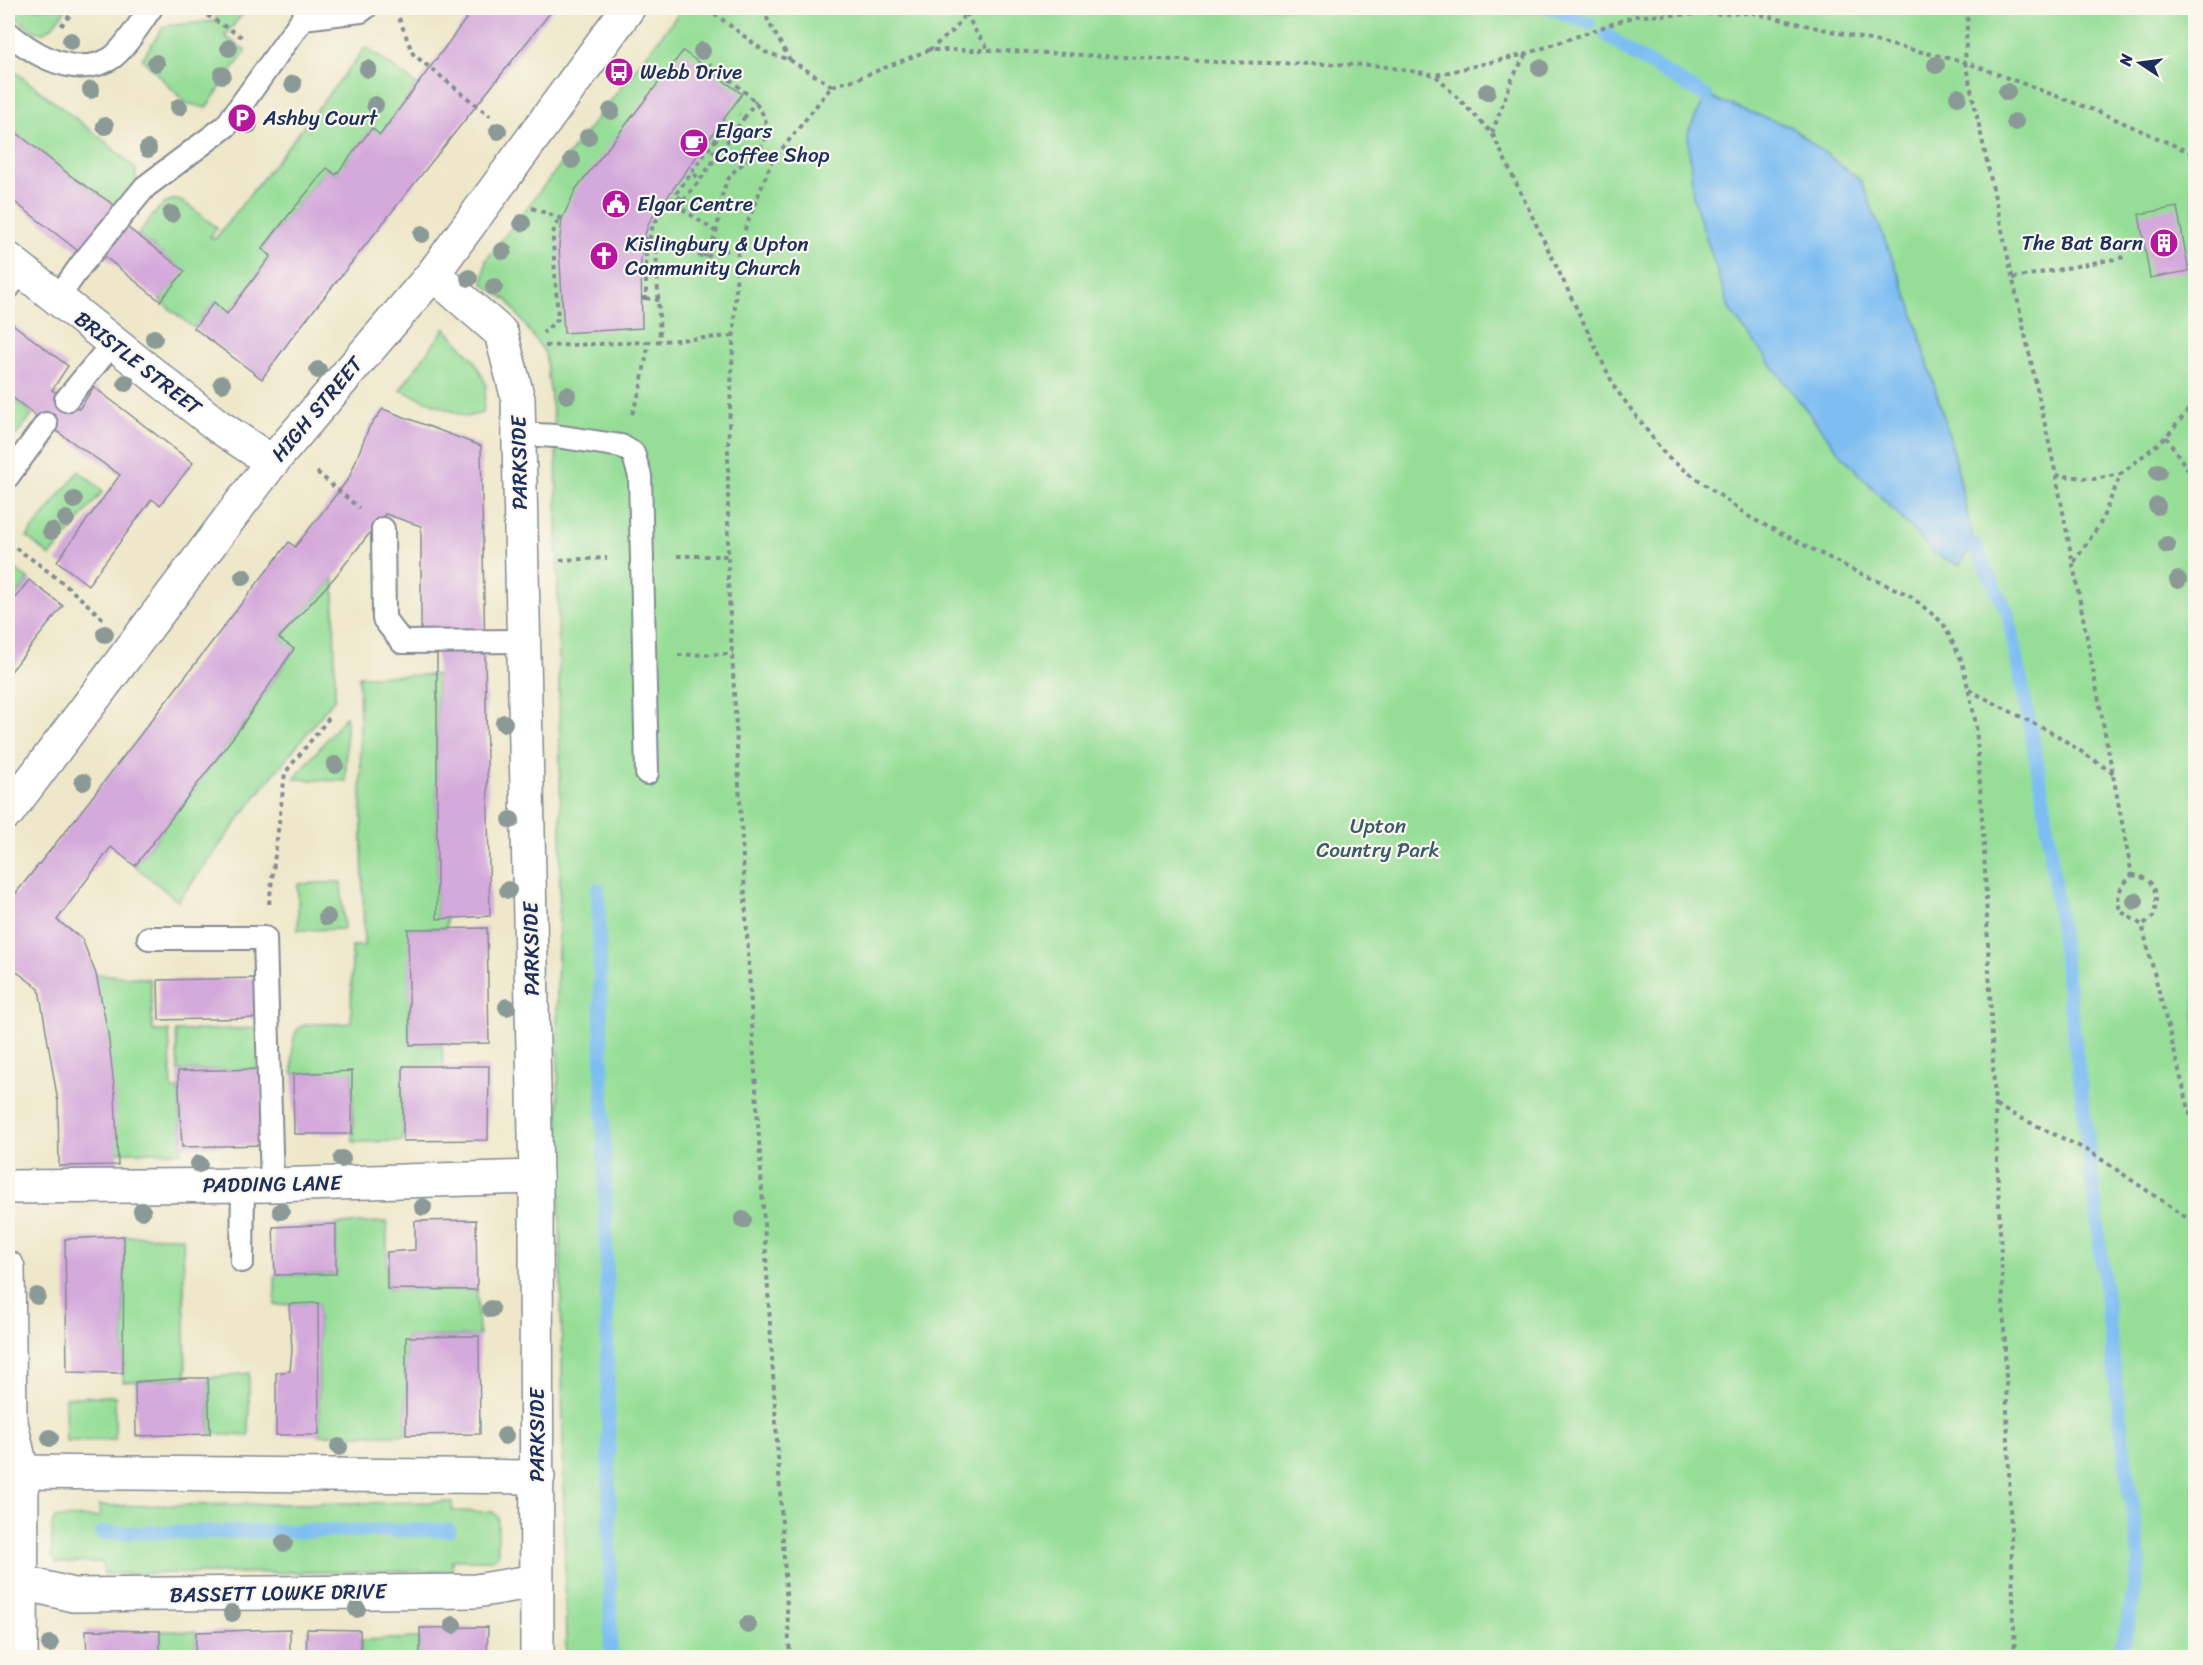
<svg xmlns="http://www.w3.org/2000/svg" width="2203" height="1665" font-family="Sriracha,sans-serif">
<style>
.green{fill:#96de98;stroke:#58867b;stroke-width:1.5}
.water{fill:#7dbdf2;stroke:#4c76a8;stroke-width:1.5}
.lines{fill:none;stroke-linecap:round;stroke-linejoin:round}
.stream{stroke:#7dbdf2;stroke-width:14}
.building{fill:#d4a9db}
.lane-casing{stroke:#848b94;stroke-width:26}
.street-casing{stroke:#848b94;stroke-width:36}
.path{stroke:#848b94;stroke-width:4;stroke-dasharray:4.5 4.5;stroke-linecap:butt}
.lane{stroke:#fff;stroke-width:22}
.street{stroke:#fff;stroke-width:33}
.tree{fill:#8b9a96}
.labels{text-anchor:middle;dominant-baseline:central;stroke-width:4.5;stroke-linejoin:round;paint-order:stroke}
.poi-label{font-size:21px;fill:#1b2f5e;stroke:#fbf7ec;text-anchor:start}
.street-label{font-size:21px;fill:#1b2f5e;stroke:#fbf7ec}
.park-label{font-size:21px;fill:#3a5b6c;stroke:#fbf7ec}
</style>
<rect width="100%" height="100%" fill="#fbf7ec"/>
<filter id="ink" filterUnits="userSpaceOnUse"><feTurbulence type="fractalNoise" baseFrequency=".0167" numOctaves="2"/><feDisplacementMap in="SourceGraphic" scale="12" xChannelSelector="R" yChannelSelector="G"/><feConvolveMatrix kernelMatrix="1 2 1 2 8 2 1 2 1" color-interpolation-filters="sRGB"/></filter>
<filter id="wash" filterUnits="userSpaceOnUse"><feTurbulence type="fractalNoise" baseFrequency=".008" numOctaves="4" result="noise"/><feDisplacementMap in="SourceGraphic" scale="24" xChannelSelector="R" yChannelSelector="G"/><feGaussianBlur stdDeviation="1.35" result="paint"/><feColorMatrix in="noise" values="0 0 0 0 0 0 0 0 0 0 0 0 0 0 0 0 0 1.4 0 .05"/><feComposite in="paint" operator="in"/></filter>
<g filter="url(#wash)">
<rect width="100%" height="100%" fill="#eee7c9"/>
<g class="green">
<polygon points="8,8 67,8 51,28 42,33 33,31 8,11"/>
<polygon points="215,8 247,8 225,36 246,51 206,108 186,103 142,59 164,26 216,21"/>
<polygon points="683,8 2195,8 2195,1657 566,1657 557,992 561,842 556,436 545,353 508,301 483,284 486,260"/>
<path d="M366,47L417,85L380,135L372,128L336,175L327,168L262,248L271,256L227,314L214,302L194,328L160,301L184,271L138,235C174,187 171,191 217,228L210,237L215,239Z"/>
<polygon points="8,53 14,58 10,68 101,138 136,169 136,181 117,207 71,176 8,126"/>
<polygon points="445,328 474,360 486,384 483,413 466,417 400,390"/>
<polygon points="8,394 33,414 8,445"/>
<polygon points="79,471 103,491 50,556 27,537"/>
<polygon points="8,563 29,580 8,607"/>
<polygon points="334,578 335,698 258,794 178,901 135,866 241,727 294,650 279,638"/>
<path d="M437,675V918H446V928L409,929L410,1044L442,1045L443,1067L403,1066V1141L353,1142L352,1072L293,1074C290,1010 300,1028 351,1023L352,946H364L359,676Z"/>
<polygon points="346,716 346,781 294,779"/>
<polygon points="341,882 344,929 298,930 298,884"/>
<polygon points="96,974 150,979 153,1031 169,1031 172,1090 179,1089 182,1152 117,1152"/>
<polygon points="259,1028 261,1069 178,1071 176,1031"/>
<polygon points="387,1222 387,1289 477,1290 479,1336 406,1337 406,1435 319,1435 318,1303 275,1305 275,1275 336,1274 336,1224"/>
<polygon points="124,1236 183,1237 186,1378 123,1382"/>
<polygon points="249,1373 249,1436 210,1434 208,1378"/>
<polygon points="115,1396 115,1440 66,1441 65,1397"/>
<polygon points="452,1502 453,1511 493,1512 498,1517 498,1555 491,1560 452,1560 452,1571 104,1574 102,1562 57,1563 52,1557 52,1525 55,1518 100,1517 99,1506"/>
<polygon points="160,1631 196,1632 195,1657 160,1657"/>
<polygon points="420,1638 420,1657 339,1658 361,1656 361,1640"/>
</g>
<polygon class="water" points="1706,96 1791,127 1861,181 1911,305 1954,453 1974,544 1959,565 1935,554 1838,451 1730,311 1693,197 1688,132"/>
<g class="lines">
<g class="stream">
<polyline points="1550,8 1589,23"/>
<polyline points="1606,34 1633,54 1706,96"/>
<polyline points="1974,544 2008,614 2029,721 2044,801 2089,1151 2123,1443 2140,1562 2125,1635 2117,1658"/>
<polyline points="598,889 606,1230 611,1658"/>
<polyline points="101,1533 449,1530"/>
</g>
</g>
<g id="blocks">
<g class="building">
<polygon points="474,8 554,8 290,340 262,379 194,328 214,302 227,314 271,256 262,249 287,217 327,168 336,175 372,128 380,135"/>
<polygon points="683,51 742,94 649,222 644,238 641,260 642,328 564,333 559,246 562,219 576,189"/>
<polygon points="8,126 71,176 117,207 111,215 185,271 160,301 89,244 81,253 8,197"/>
<polygon points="2177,207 2189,271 2150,278 2139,214"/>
<polygon points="10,322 68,366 52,390 79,409 94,387 193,463 160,505 152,499 88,585 57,561 120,475 52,428 8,394 8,326"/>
<polygon points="383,409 481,446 490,916 437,919 437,634 421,634 421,526 385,514 334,578 279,638 294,649 241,727 135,866 111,847 57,920 82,939 96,974 108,1033 115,1095 118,1165 59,1166 58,1102 39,989 8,965 8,895 15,894 76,818 289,542 295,547 349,478 369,427"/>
<polygon points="29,580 63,606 8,675 8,607"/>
<polygon points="487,928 489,1043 410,1045 408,929"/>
<polygon points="257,978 259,1018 159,1020 158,980"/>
<polygon points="403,1066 489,1066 488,1140 403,1141"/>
<polygon points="261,1069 265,1145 182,1147 178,1071"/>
<polygon points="352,1071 352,1134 294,1134 293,1074"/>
<polygon points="476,1220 477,1290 387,1289 387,1252 415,1250 415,1221"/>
<polygon points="336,1224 336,1274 275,1275 273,1227"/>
<polygon points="124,1236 123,1373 67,1372 65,1239"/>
<polygon points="318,1303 319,1435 276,1435 276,1373 290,1371 292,1349 289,1304"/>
<polygon points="479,1336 480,1434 406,1435 406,1337"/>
<polygon points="186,1378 208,1378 210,1434 136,1436 135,1382"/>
<polygon points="488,1627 487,1658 420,1658 420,1628"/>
<polygon points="290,1629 290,1658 195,1658 196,1632"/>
<polygon points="307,1629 360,1630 361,1656 306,1658"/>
<polygon points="86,1630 160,1631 160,1658 87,1658"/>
</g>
</g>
</g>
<g filter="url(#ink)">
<use href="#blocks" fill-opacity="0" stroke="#848b94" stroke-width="1.5"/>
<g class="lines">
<g class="lane-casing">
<g id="lane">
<path d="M8,33C35,55 74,79 110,59C123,52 142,20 151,8"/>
<polyline points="8,288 22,270"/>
<polyline points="57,299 81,265 145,187 226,126 303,18 361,11 365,8"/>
<polyline points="66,400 112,344"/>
<polyline points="518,434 556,436 621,446 633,453 640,476 647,773"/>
<polyline points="8,476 46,424"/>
<polyline points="383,529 384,619 402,642 523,641"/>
<polyline points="149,938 265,938 272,1185"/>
<polyline points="242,1261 243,1185"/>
</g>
</g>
<g class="street-casing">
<g id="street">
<polyline points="8,259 218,426 272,462"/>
<polyline points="433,274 501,333 518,399 536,1177 537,1658"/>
<polyline points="8,812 272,462 433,274 628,8"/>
<polyline points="8,1187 272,1185 536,1177"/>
<polyline points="8,1268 10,1418 22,1472 21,1658"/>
<polyline points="22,1472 538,1477"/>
<polyline points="21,1582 73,1595 476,1591 536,1581"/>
</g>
</g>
<g class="path">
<polyline points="191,8 200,11 245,39"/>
<polyline points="707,8 765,52 790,60 832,86"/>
<polyline points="765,8 768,21 790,60"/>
<path d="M1968,8L1965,62L2056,475L2132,875C2119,889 2116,893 2120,911L2142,925L2196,1137"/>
<polyline points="966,13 976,32 989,50"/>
<polyline points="399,18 413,54 490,116"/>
<polyline points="61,26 76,8"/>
<polyline points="929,50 953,31 966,13 966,8"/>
<polyline points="1436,76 1492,133 1615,388 1667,457 1751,518 1855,571 1909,595 1943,623 1962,661 1976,724 1984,849 2005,1349 2015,1658"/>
<polyline points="744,118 756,101"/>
<polyline points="1492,133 1512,79 1526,54"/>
<polyline points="712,150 717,156"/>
<polyline points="694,174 700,180"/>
<polyline points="678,196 683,201"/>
<path d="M532,208L562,219C553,224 553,232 553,242L558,319L543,333"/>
<polyline points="716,232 678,206 700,180 744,118 739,114"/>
<polyline points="644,238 656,247 660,341"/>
<polyline points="656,247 664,243 704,257 738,247"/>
<path d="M704,257C708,249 714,240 716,232C721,214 719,194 729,178C736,166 751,160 759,149C787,115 732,82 709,64"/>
<polyline points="2013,278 2125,257"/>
<polyline points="642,298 646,298 646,253 653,225 716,139 712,136"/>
<polyline points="646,298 659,300"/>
<polyline points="545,346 649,342"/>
<polyline points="632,414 640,390 649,342 733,336"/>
<polyline points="2166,437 2196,482"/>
<polyline points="317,472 359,508"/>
<polyline points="2056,475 2094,479 2121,474"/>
<path d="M8,543C42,565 73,590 103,619"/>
<polyline points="677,556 728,556"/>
<polyline points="560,560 607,558"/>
<polyline points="2074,562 2100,524 2121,474 2166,437 2196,401"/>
<polyline points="678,655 733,654"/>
<polyline points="1969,690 2058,736 2113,773"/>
<path d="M2132,875C2158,878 2159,897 2153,917L2142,925"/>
<polyline points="269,904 285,773 329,718"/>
<polyline points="1996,1106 2089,1151 2196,1224"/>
<polyline points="790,1658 750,989 728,579 728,447 738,247 771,163 832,86 859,78 929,50 989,50 1217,62 1373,65 1436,75 1526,54 1635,16 1753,13 1965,62 2099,112 2196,155"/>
</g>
<use href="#lane" class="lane"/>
<use href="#street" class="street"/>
</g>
<g class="tree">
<circle cx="71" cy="41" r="9"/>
<circle cx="229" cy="48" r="9"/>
<circle cx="702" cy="51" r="9"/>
<circle cx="156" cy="63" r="9"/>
<circle cx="1936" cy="65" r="9"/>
<circle cx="1540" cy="68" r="9"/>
<circle cx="368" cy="69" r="9"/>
<circle cx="222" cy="75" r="9"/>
<circle cx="293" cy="84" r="9"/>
<circle cx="91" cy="90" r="9"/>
<circle cx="1487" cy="92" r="9"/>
<circle cx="2007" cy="92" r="9"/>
<circle cx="1958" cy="97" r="9"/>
<circle cx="375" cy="105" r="9"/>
<circle cx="179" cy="107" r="9"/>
<circle cx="611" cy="111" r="9"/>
<circle cx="2015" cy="122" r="9"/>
<circle cx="249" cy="125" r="9"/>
<circle cx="105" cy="126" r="9"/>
<circle cx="498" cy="131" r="9"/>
<circle cx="588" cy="137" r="9"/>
<circle cx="148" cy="149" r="9"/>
<circle cx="572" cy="160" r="9"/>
<circle cx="171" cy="214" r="9"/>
<circle cx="522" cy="223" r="9"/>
<circle cx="422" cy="234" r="9"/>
<circle cx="503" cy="251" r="9"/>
<circle cx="469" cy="278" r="9"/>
<circle cx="494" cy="287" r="9"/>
<circle cx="154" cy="338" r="9"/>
<circle cx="318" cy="370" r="9"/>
<circle cx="126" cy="383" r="9"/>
<circle cx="222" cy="384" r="9"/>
<circle cx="567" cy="395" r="9"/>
<circle cx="2158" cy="472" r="9"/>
<circle cx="74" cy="500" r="9"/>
<circle cx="2157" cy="506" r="9"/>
<circle cx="66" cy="519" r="9"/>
<circle cx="51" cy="531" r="9"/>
<circle cx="2167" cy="545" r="9"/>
<circle cx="243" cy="577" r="9"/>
<circle cx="2178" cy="580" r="9"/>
<circle cx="105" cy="634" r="9"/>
<circle cx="504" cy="723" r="9"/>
<circle cx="335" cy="765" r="9"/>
<circle cx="83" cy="782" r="9"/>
<circle cx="511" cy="820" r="9"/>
<circle cx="508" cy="890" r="9"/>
<circle cx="2135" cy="901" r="9"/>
<circle cx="327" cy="917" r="9"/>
<circle cx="507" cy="1007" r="9"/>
<circle cx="342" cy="1159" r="9"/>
<circle cx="199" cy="1164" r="9"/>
<circle cx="423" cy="1207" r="9"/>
<circle cx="142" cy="1211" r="9"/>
<circle cx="281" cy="1211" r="9"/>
<circle cx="743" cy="1220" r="9"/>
<circle cx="37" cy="1296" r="9"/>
<circle cx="491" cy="1309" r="9"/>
<circle cx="505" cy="1436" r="9"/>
<circle cx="50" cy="1438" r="9"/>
<circle cx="339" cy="1447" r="9"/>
<circle cx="284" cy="1543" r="9"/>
<circle cx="357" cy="1609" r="9"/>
<circle cx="232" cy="1613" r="9"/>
<circle cx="453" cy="1625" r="9"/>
<circle cx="748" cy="1625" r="9"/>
<circle cx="50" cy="1644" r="9"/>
</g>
</g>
<defs>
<g id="bus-disc" transform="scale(1.5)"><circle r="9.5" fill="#b5179e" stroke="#fbf7ec"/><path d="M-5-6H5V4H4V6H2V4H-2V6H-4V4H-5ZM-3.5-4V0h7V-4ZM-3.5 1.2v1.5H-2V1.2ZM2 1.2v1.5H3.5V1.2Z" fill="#fff"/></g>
<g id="parking-disc" transform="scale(1.5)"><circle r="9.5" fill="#b5179e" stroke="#fbf7ec"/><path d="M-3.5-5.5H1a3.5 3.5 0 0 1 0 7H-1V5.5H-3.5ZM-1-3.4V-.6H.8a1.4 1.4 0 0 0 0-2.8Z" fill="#fff"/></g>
<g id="cafe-disc" transform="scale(1.5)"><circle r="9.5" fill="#b5179e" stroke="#fbf7ec"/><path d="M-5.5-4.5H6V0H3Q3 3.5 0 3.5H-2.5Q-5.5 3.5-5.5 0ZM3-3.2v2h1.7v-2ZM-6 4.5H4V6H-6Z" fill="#fff"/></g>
<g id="civic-disc" transform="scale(1.5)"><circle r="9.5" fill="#b5179e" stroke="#fbf7ec"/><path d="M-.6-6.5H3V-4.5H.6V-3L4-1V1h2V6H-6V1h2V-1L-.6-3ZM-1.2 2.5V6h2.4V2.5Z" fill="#fff"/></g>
<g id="building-disc" transform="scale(1.5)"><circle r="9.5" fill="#b5179e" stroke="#fbf7ec"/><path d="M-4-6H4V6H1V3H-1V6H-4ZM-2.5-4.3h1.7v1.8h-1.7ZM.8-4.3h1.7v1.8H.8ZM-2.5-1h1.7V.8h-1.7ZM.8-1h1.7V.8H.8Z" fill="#fff"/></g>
<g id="church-disc" transform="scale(1.5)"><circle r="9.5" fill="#b5179e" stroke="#fbf7ec"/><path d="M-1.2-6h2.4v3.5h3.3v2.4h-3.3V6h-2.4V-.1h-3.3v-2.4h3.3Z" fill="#fff"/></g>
</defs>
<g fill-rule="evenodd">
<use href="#bus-disc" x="619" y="72"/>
<use href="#parking-disc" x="242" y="118"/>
<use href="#cafe-disc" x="694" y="143"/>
<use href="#civic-disc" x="616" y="204"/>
<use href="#building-disc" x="2164" y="243"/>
<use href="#church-disc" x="604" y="256"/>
</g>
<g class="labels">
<g class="poi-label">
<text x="640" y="72">Webb Drive</text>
<text x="263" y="118">Ashby Court</text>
<text x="715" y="131">Elgars<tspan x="715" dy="24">Coffee Shop</tspan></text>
<text x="637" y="204">Elgar Centre</text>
<text x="2143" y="243" text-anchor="end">The Bat Barn</text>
<text x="625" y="244">Kislingbury &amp; Upton<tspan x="625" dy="24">Community Church</tspan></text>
</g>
<g class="street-label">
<text transform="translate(138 363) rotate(38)">BRISTLE STREET</text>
<text transform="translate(317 409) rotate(-50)">HIGH STREET</text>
<text transform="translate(519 463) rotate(-91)">PARKSIDE</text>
<text transform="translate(531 949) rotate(-91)">PARKSIDE</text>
<text transform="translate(272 1184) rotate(-1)">PADDING LANE</text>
<text transform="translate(537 1435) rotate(-90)">PARKSIDE</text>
<text transform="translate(278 1593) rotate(-1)">BASSETT LOWKE DRIVE</text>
</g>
<g class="park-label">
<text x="1378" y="826">Upton<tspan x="1378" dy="24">Country Park</tspan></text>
</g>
</g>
<rect width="2203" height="1665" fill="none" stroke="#fbf7ec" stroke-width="30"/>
<g transform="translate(2140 63) rotate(283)" stroke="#fbf7ec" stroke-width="4.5" paint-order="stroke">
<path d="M0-4.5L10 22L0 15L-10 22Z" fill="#1b2f5e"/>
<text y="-9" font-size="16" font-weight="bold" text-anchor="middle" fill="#1b2f5e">N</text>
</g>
</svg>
